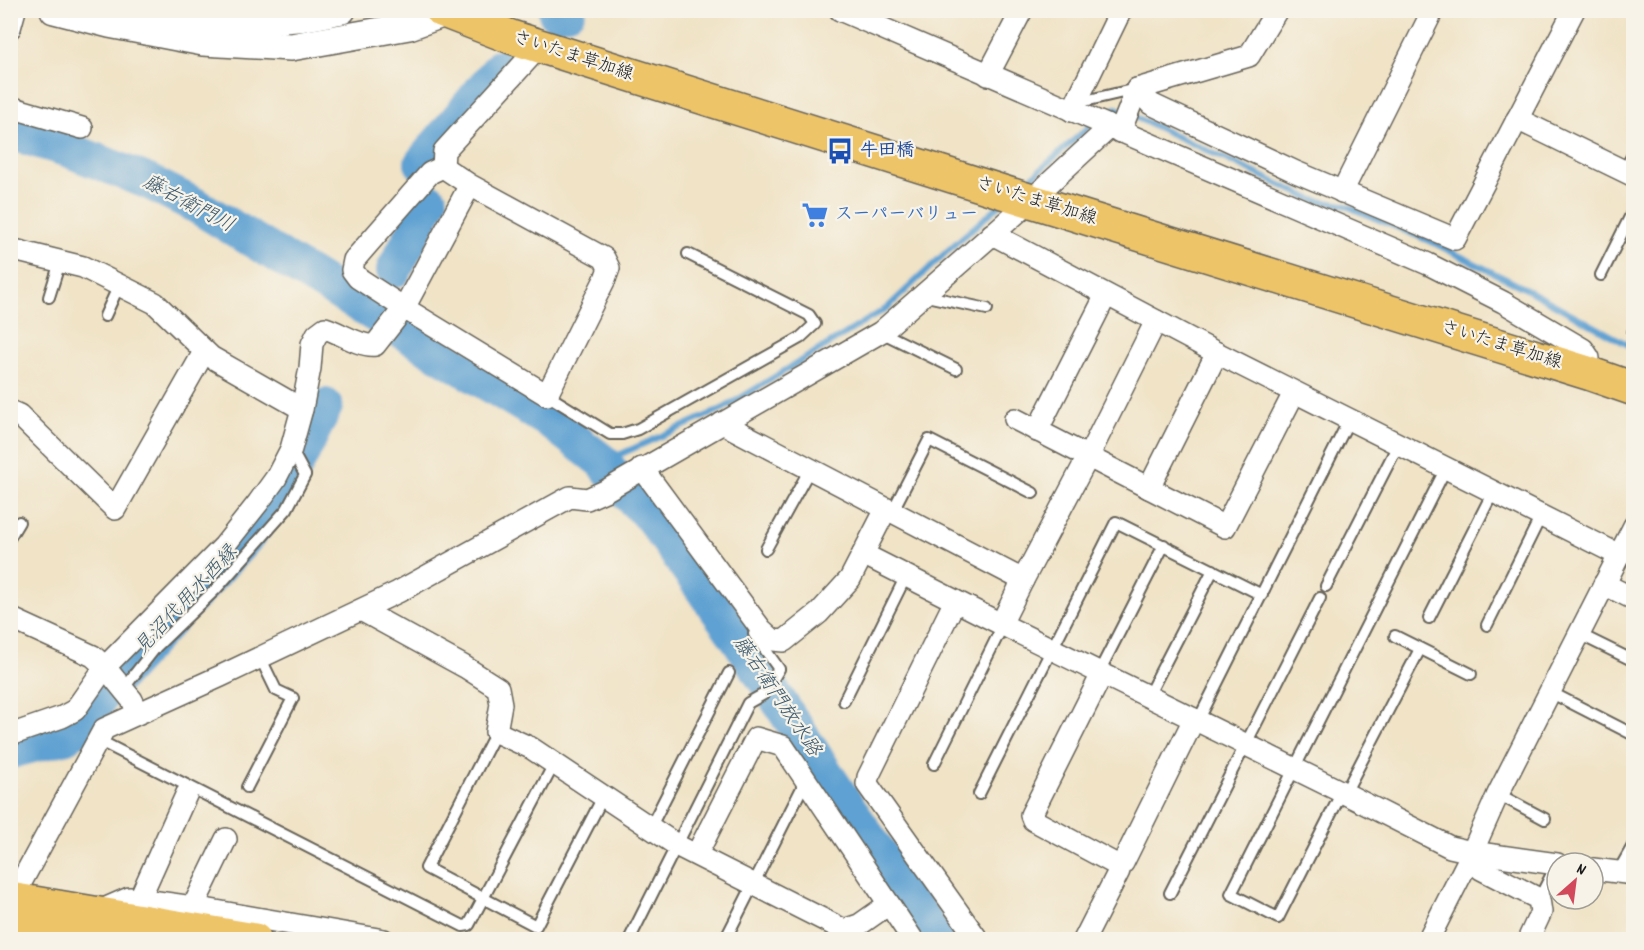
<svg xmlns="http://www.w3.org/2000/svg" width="1644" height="950" font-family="Dekko,'Klee One',sans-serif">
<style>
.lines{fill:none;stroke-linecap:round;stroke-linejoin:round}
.stream{stroke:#5fa1d2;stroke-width:6}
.river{stroke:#5fa1d2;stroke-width:36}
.service-casing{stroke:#666258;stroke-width:14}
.minor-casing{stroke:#666258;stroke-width:24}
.tertiary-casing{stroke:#666258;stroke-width:30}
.primary-casing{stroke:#666258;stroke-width:36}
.trunk-casing{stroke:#666258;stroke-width:36}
.motorway-casing{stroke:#666258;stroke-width:36}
.service{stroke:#fff;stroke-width:10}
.minor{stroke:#fff;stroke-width:21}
.tertiary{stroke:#fff;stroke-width:27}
.primary{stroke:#eec469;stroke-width:33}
.trunk{stroke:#eec469;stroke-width:33}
.motorway{stroke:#eec469;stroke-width:33}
.labels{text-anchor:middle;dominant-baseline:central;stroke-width:4.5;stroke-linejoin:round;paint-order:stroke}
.street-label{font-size:18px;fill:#1c1c1c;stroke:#f7f3e8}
.transit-label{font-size:18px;font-weight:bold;fill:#164399;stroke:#f7f3e8;text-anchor:start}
.shop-label{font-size:18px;font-weight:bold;fill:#366cbe;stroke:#f7f3e8;text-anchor:start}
.water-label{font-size:20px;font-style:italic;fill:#3a586e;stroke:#f7f3e8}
</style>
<rect width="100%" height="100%" fill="#f7f3e8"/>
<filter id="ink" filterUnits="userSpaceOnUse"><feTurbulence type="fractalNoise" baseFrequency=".0167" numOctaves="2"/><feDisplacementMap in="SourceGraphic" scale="12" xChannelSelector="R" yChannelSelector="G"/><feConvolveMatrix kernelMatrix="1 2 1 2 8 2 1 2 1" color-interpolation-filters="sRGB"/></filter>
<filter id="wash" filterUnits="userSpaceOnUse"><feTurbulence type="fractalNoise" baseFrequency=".008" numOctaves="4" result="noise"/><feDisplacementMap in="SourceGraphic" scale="24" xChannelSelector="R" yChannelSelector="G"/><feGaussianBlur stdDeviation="1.35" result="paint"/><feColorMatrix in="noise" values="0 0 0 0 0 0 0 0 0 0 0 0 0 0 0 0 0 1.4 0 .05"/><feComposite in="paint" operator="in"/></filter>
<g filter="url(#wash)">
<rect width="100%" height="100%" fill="#f0e3c6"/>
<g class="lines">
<g class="stream">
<polyline points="1100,117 1116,108 1313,200 1344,205 1436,244 1526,289 1634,348"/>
<polyline points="1021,187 1092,124"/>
<polyline points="603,462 724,408 887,308 957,242 1002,203"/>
</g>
<g class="river">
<polyline points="556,13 568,10"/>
<polyline points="10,132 69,150 149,182 197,206 551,422 603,462 634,500 652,518 739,640 843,800 938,940"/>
<polyline points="422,163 501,67"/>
<polyline points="394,270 430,201"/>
<polyline points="10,751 66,736 85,723 103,693 249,534 286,485 325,406"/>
</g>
</g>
</g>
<g filter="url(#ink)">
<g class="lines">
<g class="service-casing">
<g id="service">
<polyline points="1076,103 1136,89"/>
<polyline points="1624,171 1634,153"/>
<polyline points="1601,275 1634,209"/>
<polyline points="922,295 987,309"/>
<polyline points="49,297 60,262"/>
<polyline points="105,316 119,285"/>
<polyline points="881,332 956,369"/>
<polyline points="1633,332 1634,331"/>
<polyline points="547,395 610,434 622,434 638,429 800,338 815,324 809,315 688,254"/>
<polyline points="892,512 929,440 1033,493"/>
<polyline points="10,537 19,522"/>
<polyline points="766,549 810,469"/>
<polyline points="1326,586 1398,445"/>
<polyline points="1429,618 1493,492"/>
<polyline points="1487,625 1541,516"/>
<polyline points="1579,634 1634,661"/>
<polyline points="1395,636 1471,674"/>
<polyline points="1099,672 1164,545"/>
<polyline points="123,689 156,647 216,589 287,509 305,475 291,449"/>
<polyline points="1550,692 1634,735"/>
<polyline points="1148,696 1213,570"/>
<polyline points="844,701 906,576"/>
<polyline points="1198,721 1349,420"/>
<polyline points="496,732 426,868 536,926 603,797"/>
<polyline points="98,740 463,926 469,925 554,764"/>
<polyline points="934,764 1003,625"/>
<polyline points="247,787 293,698 276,690 260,657"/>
<polyline points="1342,792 1278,918 1231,894 1446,468"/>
<polyline points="1345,793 1420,649"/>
<polyline points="979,794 1116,522 1262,595"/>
<polyline points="1498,794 1545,819"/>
<polyline points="650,828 729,673"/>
<polyline points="1618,872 1634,844"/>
<polyline points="1170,893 1320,598"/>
<polyline points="1539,899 1557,864"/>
<polyline points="629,940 748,703 764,694 779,669 754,634 756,633"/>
<polyline points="725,940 806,780"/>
</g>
</g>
<g class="minor-casing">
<g id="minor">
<polyline points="840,10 1428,264 1503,302 1583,349 1589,358 1588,373"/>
<polyline points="10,28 15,10"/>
<polyline points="988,75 1022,10"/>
<polyline points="1137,89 1151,104 1296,172 1455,239 1574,10"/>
<polyline points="10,107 82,128"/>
<polyline points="1072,111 1121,10"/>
<polyline points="1517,119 1634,176"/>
<polyline points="1120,132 1137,89 1249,56 1277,10"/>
<polyline points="443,167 444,151 539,47"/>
<polyline points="1342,192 1433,10"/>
<polyline points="992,234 1217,353 1619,555"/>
<polyline points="10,249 83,267 155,303 211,357 302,409"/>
<polyline points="1217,353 1149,488 1225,527 1294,393"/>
<polyline points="10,411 19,415 115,509 204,352"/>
<polyline points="1015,419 1149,488"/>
<polyline points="722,423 1023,580 1088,457 1156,321"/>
<polyline points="1037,431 1106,295"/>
<polyline points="642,468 761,629 773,640 784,641 819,613 850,579 886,509"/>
<polyline points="863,554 1003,625 1342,792 1450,847 1472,852 1557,864"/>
<polyline points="1604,584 1634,599"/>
<polyline points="955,601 868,777 867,784 978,940"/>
<polyline points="361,610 465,667 498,688 501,704 496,732 531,748 678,846 844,930 859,925 889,904 913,940"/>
<polyline points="10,618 93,656 105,667 118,683 132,700 138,712"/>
<polyline points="1001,624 1023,580"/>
<polyline points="1102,674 1031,815 1033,820 1117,865 1123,863 1194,719"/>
<path d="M10,735L62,717L75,710L105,667L224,546L258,503L276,478L291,449L302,409L310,368L312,344L317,334L325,328C341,333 360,347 375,345L404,308L358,278L352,270L354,260L430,173L443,167L470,185L604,258L609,268L605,279L547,395L404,308L470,185"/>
<polyline points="701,846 756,738 783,746 889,904"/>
<polyline points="1470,857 1481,869 1539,899 1541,912 1528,940"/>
<polyline points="1593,869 1634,874"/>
<polyline points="12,899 104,729 221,676 398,592 570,497 587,499 605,491 881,332 1019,211 1110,127"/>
<polyline points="139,900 187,793"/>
<polyline points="193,907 226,839"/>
<polyline points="97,912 129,898 193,907 384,940"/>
<polyline points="1084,940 1119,871 1117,865"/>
<polyline points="1428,940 1470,857 1498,794 1634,526"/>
</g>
</g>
<g class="tertiary-casing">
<g id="tertiary">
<polyline points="54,10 109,24 203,42 291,47 409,26 453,10"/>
<path d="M151,10C198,21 248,23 296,18C311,17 326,13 342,10"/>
</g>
</g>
<g class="primary-casing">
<polyline id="primary" points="441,10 511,37 1022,198 1588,373 1634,389"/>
</g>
<g class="trunk-casing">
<polyline id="trunk" points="10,899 255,940"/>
</g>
<g class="motorway-casing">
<polyline id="motorway" points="10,924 96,940"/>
</g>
<use href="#service" class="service"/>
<use href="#minor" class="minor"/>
<use href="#tertiary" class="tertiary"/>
<use href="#primary" class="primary"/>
<use href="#trunk" class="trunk"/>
<use href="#motorway" class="motorway"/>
</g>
</g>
<defs>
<g id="bus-bare" transform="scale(2.07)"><path d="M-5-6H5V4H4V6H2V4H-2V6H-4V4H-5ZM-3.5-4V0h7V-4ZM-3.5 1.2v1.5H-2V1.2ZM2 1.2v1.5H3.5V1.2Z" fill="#1a4fb4" stroke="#f7f3e8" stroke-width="2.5" paint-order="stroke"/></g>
<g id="supermarket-bare" transform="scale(2.07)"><path d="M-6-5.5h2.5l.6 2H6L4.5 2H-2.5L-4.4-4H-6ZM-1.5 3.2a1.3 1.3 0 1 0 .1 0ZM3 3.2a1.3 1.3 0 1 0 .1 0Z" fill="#3f7fe0" stroke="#f7f3e8" stroke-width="2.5" paint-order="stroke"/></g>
</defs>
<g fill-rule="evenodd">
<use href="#bus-bare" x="840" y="151"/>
<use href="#supermarket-bare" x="815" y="215"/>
</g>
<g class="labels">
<g class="street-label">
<text transform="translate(573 57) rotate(18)">さいたま草加線</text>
<text transform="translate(1036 202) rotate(17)">さいたま草加線</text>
<text transform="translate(1501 346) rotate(17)">さいたま草加線</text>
</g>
<g class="transit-label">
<text x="860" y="151">牛田橋</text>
</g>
<g class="shop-label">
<text x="835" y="215">スーパーバリュー</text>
</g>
<g class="water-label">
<text transform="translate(188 205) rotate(28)">藤右衛門川</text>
<text transform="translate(187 601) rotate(-47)">見沼代用水西縁</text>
<text transform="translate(776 697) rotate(56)">藤右衛門放水路</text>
</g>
</g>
<rect width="1644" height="950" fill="none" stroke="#f7f3e8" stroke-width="36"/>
<g transform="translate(1575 881) rotate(28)"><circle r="28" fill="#f7f3e8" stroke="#9f9d96" stroke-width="1.5"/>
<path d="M0-4.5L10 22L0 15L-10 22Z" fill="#d1495b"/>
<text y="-9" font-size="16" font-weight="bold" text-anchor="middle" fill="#1c1c1c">N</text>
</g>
</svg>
